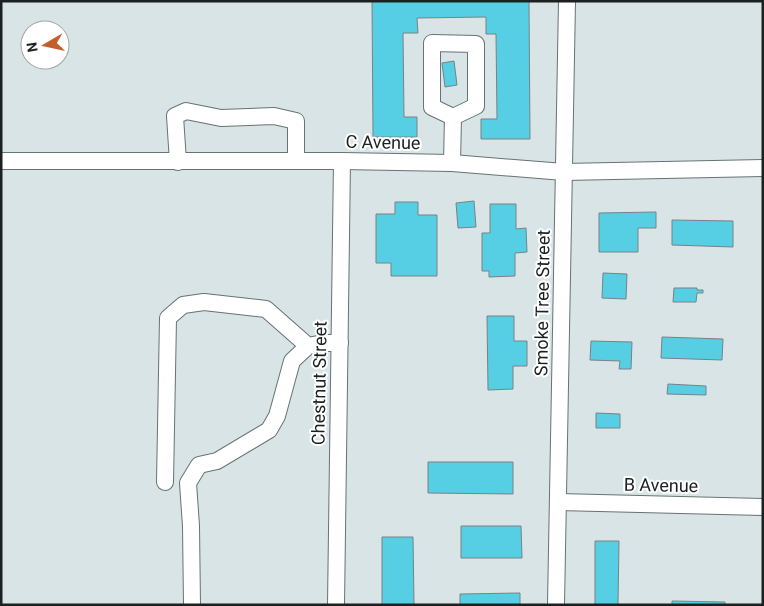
<svg xmlns="http://www.w3.org/2000/svg" width="764" height="606" font-family="Roboto,sans-serif">
<style>
.building{fill:#56cfe5;stroke:#788284}
.lines{fill:none;stroke-linecap:round;stroke-linejoin:round}
.minor-casing{stroke:#677274;stroke-width:18}
.minor{stroke:#fff;stroke-width:16}
.labels{text-anchor:middle;dominant-baseline:central;stroke-width:4;stroke-linejoin:round;paint-order:stroke}
.street-label{font-size:18px;fill:#1b2021;stroke:#fff}
</style>
<rect width="100%" height="100%" fill="#d9e4e7"/>
<g class="building">
<polygon points="372,1 529,1 530,139 481,139 481,119 497,119 496,34 486,34 486,17 417,18 418,33 403,33 404,117 417,117 417,137 373,137"/>
<polygon points="454,61 457,85 445,87 442,63"/>
<polygon points="474,201 476,227 458,228 456,203"/>
<polygon points="395,202 418,202 418,215 437,215 437,276 391,276 391,263 376,263 376,214 395,214"/>
<polygon points="490,204 516,204 516,229 526,228 527,252 515,253 515,276 489,277 489,271 482,271 482,233 490,233"/>
<polygon points="656,212 656,228 638,228 638,252 599,252 599,213"/>
<polygon points="672,220 733,221 733,247 672,245"/>
<polygon points="603,273 627,274 626,299 602,298"/>
<polygon points="674,288 697,288 697,290 703,290 703,293 697,293 696,302 673,302"/>
<polygon points="487,316 514,316 514,341 527,341 527,366 513,366 513,389 488,390"/>
<polygon points="662,337 723,339 722,360 661,358"/>
<polygon points="591,341 632,342 631,369 619,369 620,361 590,360"/>
<polygon points="668,384 706,386 706,395 667,394"/>
<polygon points="596,413 620,414 620,428 596,428"/>
<polygon points="428,462 513,462 513,494 428,493"/>
<polygon points="461,526 521,526 522,558 461,558"/>
<polygon points="382,537 413,537 414,605 382,605"/>
<polygon points="595,541 619,541 618,605 595,605"/>
<polygon points="520,593 520,605 460,605 460,594"/>
<polygon points="672,601 725,602 725,605 672,605"/>
</g>
<g class="lines">
<g class="minor-casing">
<g id="minor">
<polyline points="1,161 342,161 452,163 564,172 763,168"/>
<polyline points="178,162 175,116 186,111 221,118 274,116 296,121 296,161"/>
<polyline points="452,163 453,117 432,107 432,43 476,44 476,106 453,117"/>
<polyline points="165,482 168,318 183,305 204,302 266,309 308,346"/>
<polyline points="558,502 763,507"/>
<polyline points="192,605 191,526 188,483 199,465 217,461 269,430 277,416 292,361 308,346 323,343 340,343"/>
<polyline points="336,605 342,161"/>
<polyline points="556,605 567,1"/>
</g>
</g>
<use href="#minor" class="minor"/>
</g>
<g class="labels">
<g class="street-label">
<text transform="translate(383 142) rotate(1)">C Avenue</text>
<text transform="translate(542 303) rotate(-89)">Smoke Tree Street</text>
<text transform="translate(319 383) rotate(-89)">Chestnut Street</text>
<text transform="translate(661 485) rotate(1)">B Avenue</text>
</g>
</g>
<rect width="764" height="606" fill="none" stroke="#1b2021" stroke-width="5"/>
<g transform="translate(45 45) rotate(261)"><circle r="24" fill="#ffffff" stroke="#a4a6a6"/>
<path d="M0-4L9 19L0 12L-9 19Z" fill="#c35e2d"/>
<text y="-8" font-size="14" font-weight="bold" text-anchor="middle" fill="#1b2021">N</text>
</g>
</svg>
